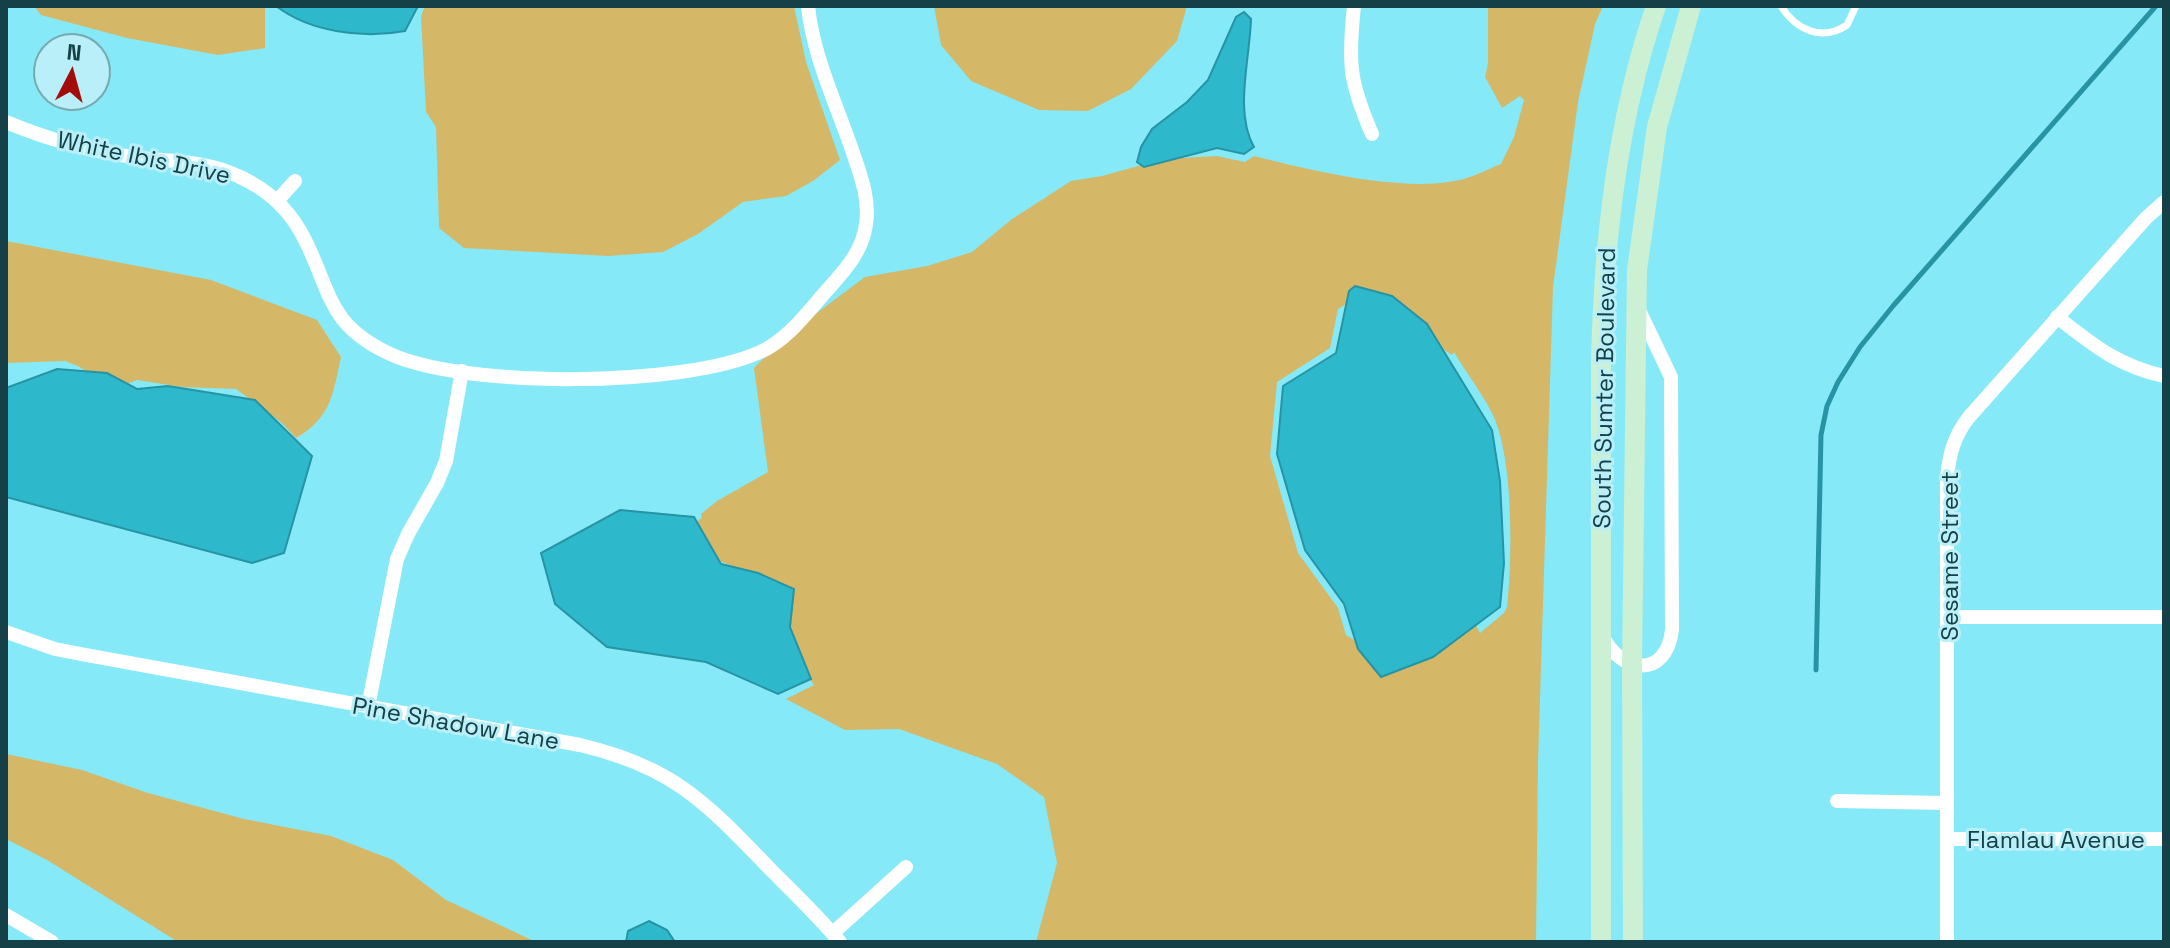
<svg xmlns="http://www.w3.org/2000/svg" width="2170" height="948" font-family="'Space Grotesk',sans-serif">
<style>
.green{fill:#d5b768;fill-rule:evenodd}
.water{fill:#2eb8cb;stroke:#2794a3;stroke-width:2}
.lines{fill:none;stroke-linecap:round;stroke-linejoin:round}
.stream{stroke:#2794a3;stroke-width:5}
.lane{stroke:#fff;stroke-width:7}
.street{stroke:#fff;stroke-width:14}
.secondary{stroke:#cbf0d4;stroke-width:20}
.labels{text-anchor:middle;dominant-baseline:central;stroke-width:6;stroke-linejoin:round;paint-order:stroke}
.street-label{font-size:24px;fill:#164047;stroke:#b8eff8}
</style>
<rect width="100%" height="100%" fill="#86e9f8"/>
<g class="green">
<polygon points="34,6 265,6 265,48 218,55 127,38 41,15"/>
<polygon points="425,6 794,6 806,62 840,160 813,181 786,196 743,202 698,234 663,252 608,256 464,248 439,228 436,127 426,112 421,16"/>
<polygon points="934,6 1187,6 1177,41 1131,89 1088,111 1039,110 971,81 941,45"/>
<path d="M1488,6H1603L1595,24L1578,102L1553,287L1538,762L1536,942H1036L1057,863L1044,797L997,764L899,729L845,730L786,699L814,685L804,672L760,573L734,567L706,555L697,522L702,517L701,514L717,501L768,472L754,368L786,336L865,277L927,266L972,252L1012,219L1071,181L1102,176L1163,159L1217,156L1245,162L1254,156C1308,170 1400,192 1454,181C1470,179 1486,170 1501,164L1514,137L1524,100L1520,96L1502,108L1485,77L1488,63ZM1359,296L1452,355L1454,352C1466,373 1492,406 1498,428C1513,476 1512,557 1507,607L1504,613L1480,633L1476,626L1356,641L1346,635L1338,608L1298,553L1270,456L1277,382L1330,348L1338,309Z"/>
<path d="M6,241L211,280L317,320L341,357C333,394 331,418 296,438L282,423L236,389L182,387L137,380L113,389L78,366L65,361L6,363Z"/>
<polygon points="6,754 82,770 148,793 244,819 331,836 393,860 446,900 536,942 178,942 47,860 6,839"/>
</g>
<g class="water">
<path d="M276,6H418L405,31C363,39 310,32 276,6Z"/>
<path d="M1244,12L1251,19C1250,59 1234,112 1254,147L1244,154L1217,148L1144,167L1137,162L1141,147L1152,129L1187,102L1208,80L1236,17Z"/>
<polygon points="1355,286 1392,296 1427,324 1492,430 1500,481 1504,563 1500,607 1433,657 1381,677 1358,649 1344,604 1305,550 1277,454 1283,386 1336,353 1349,291"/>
<polygon points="57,369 107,373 137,389 168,386 255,400 312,456 284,553 252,563 6,497 6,388"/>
<polygon points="620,510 694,517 721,564 758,573 794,589 790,627 811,679 778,694 706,662 607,647 555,604 541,553"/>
<polygon points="649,921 667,930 675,942 626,942 628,931"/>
</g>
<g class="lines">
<polyline class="stream" points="1816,670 1821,435 1827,406 1838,382 1860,347 1893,306 2156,6"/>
<path class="lane" d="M1781,6C1796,30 1822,42 1847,25L1856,6"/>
<g class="street">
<path d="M1354,6C1348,63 1349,81 1372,134"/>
<path d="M6,122C47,139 89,151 133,157C169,162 205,160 238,176C267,189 291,211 305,240C331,291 327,324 388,353C463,389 684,387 760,352C788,340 809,310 829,288C846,269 863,250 866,224C870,198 860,174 852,150C836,103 813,56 808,6"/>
<polyline points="277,201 295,181"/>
<path d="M2057,317C2093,345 2118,366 2164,376"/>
<polyline points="1948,617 2164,617"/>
<path d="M6,632L55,649L86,655L580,745C675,767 707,804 772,871C795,894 819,917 840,942"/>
<path d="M1602,635C1620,673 1666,680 1672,630L1671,377L1638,308"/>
<polyline points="368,707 397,559 408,534 437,483 446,461 462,371"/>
<polyline points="1837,801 1947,803"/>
<polyline points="1948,839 2164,839"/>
<polyline points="6,915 52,942"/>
<polyline points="833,933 906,867"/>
<path d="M1947,942V478C1949,455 1954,436 1969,417L2146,218L2164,202"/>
</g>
<g class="secondary">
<path d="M1601,942V360C1604,240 1617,120 1656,6"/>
<polyline points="1633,942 1632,665 1637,270 1657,127 1691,6"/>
</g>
</g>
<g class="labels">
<g class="street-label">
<text transform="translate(144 157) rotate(12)">White Ibis Drive</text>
<text transform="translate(1604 388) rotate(-89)">South Sumter Boulevard</text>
<text transform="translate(1949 556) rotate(-90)">Sesame Street</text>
<text transform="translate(456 723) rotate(10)">Pine Shadow Lane</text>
<text x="2056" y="839">Flamlau Avenue</text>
</g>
</g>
<rect width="2170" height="948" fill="none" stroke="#164047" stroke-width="16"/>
<g transform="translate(72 72) rotate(6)"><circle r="38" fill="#b8eff8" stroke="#77a9b1" stroke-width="2"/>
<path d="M0-6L14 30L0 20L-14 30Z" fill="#a30c09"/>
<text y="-12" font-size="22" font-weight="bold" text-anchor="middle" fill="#164047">N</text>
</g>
</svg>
